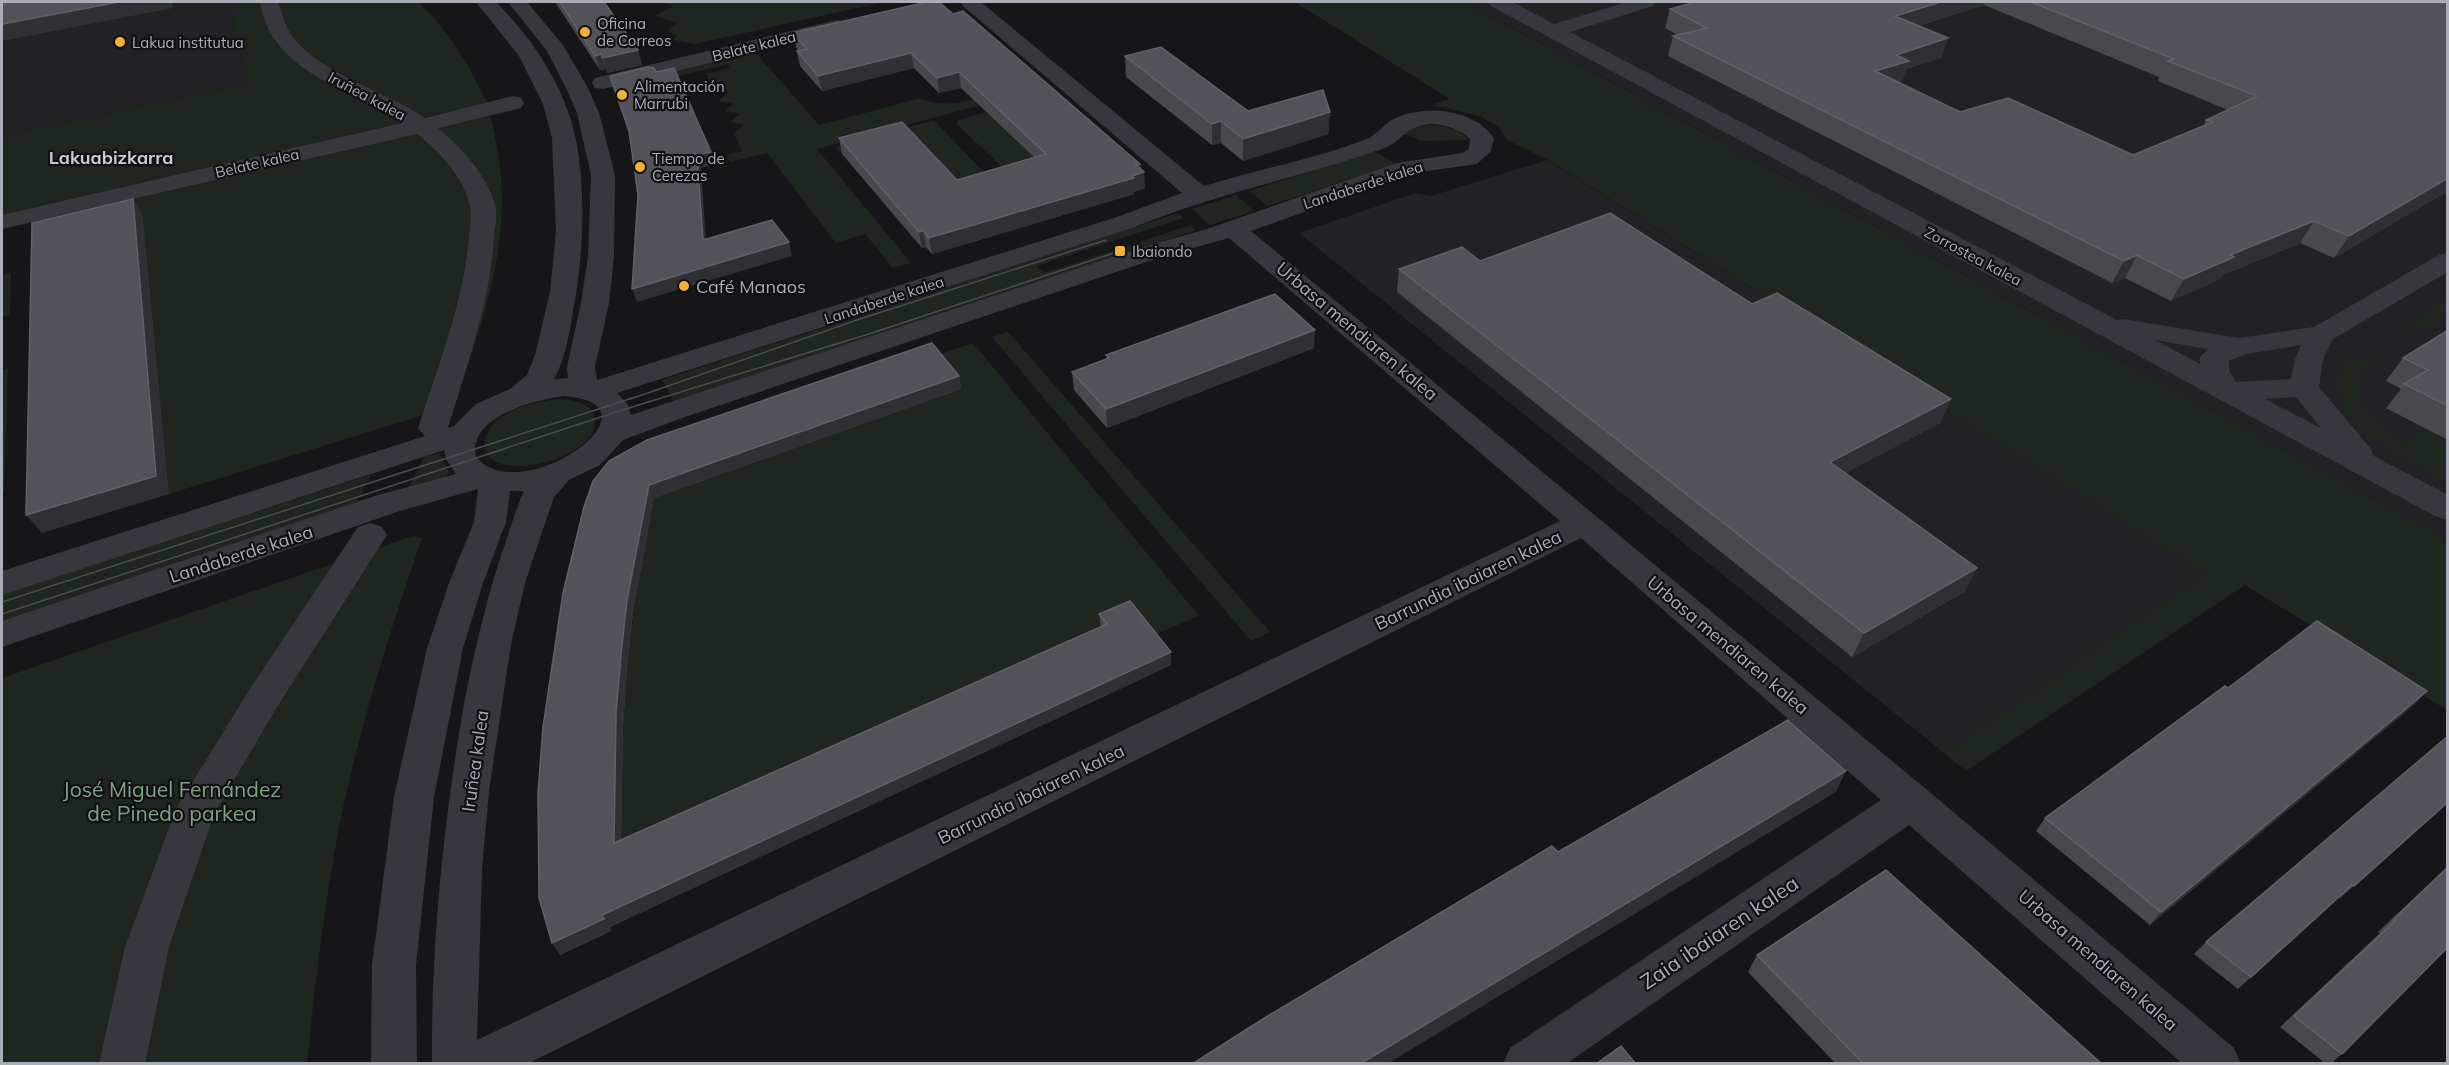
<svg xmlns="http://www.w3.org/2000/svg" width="2449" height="1065" font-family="Mulish,sans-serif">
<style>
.built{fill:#222225}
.green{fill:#1e261f}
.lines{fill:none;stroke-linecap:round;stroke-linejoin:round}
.street{fill:#37383d;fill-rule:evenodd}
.tram{stroke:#4a4c52;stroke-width:1.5}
.wall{fill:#47494d;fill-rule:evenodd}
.shaded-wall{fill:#2f3033}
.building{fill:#525359;stroke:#5f6168;stroke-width:1.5}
.poi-dot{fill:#f2b134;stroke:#111113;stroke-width:2}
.labels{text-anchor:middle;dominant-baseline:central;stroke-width:4.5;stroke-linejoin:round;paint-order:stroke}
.far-poi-label{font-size:15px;fill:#a8adb8;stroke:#111113;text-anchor:start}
.far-street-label{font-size:15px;fill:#a8adb8;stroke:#111113}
.far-quarter-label{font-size:18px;font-weight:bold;fill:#c9ccd4;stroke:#111113}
.poi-label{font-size:18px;fill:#a8adb8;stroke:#111113;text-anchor:start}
.street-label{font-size:18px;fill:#a8adb8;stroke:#111113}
.near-park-label{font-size:21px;fill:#7fa381;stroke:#111113}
.near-street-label{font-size:21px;fill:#a8adb8;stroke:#111113}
</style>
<rect width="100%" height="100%" fill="#161618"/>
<g class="built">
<polygon points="2,2 229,2 247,83 2,136"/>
<polygon points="1465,2 2447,2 2447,539 1473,6"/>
<polygon points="1547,160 2208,574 1944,753 1299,233 1415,193 1431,196"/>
</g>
<g class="green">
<path d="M229,2H418C449,30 469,65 487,103L2,216V136L247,83Z"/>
<polygon points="660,2 884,2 695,44 674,40 677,35 667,31 678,23 655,16 674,6"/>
<polygon points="1295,2 1465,2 2447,539 2447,710 2245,585 1966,771 1944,753 2207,574 1548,160 1507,140 1499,127 1480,116 1432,105 1450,99"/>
<path d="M753,50L819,125L921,98C948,114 1001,91 1030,84L1037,90L817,149L911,263L893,268L865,234L836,243L767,153L730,162L726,155L742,151L734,133L744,125L730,122L739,114L725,111L734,103L718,101L729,92L713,89L706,74L730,68L728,64L615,91L612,84Z"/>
<path d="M490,112C496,141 502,169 502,198C502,270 478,341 452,406L169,494L143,216L32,230L31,221Z"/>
<polygon points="986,112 1037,159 1004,169 957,124 958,120"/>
<polygon points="934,120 990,179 953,190 905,137 842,154 836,147"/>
<polygon points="1438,125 1458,130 1469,140 1420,141 1416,138 1402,134 1416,126"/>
<polygon points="1374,151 1396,164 1268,206 1249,191"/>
<polygon points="1236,195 1254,211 1210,225 1192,209"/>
<polygon points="1178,213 1183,218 1037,266 1044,273 1191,225 1196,230 674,402 662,380"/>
<polygon points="11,272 10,315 2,317 2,276"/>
<polygon points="2447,299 2447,318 2426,332 2408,323"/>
<polygon points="1008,332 1270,632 1251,641 992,337"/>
<path d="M973,343L1199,616L621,856C622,792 621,728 627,665C633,609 644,554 654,498L961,389L934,356Z"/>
<path d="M2354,356L2373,365C2332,391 2382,429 2405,445L2426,429L2447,439V483C2415,466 2357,439 2342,403C2338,393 2339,382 2339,371Z"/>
<polygon points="8,368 4,491 2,492 2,370"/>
<path d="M561,399C576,401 596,404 595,423C595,437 580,447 570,453C551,464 502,476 487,454C483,448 484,442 486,436C496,409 536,401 561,399Z"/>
<polygon points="440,453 449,472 445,478 407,492 424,457"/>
<polygon points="371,475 354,508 2,624 2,592"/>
<path d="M413,536L422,538C392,625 364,713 344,803C326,889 316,976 307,1063H2V678Z"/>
</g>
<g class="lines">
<g class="street">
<path d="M260,2H278C282,14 285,25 292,36C317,72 387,92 425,118L513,96L521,98L524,103L521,108L438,128C461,147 487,175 495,205C498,215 495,226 494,237C490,303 467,365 448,428L454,426L476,404L510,389L527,375L535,355L550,292L556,232L552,138L543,104L519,56L476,2H496C529,35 559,78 572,124C587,175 584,253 574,305C570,329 566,358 554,379L568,378L567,367L581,303L588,257L591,175L577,113L566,88L547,51L508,2H527L563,45L588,88L599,113L615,175L614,257L609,303L595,367L597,380L1114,218L1182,193L963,6L961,2H981L1204,186C1258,169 1315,159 1367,139C1376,135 1382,127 1389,122C1399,115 1412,112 1424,111C1449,109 1479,116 1494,138L1491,151L1477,164L1413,173L1251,231L1926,789L2234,1048L2241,1064H2183L1909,825L1566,1064H1503L1510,1048L1881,800L1581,538L527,1064H432C431,945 443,827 463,710C474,651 487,595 507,538C512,523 517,506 524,491H510L506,522L483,583L463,648L434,797L416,965L417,1064H371L372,965L394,797L427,648L449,583L474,522L478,489L400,511L2,647V621L378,495L456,474L446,459L444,450L2,595V571L425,436L418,428C438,366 463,304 469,238C470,228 472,217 470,206C464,177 439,152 417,134L2,229V215L402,123C351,88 271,73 260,2ZM1434,124C1448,126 1460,129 1470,139L1469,149L1462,153L1397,163L1207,229L1143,247L631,415L628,405L617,393L1132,228C1213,194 1299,178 1382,149C1405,141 1402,125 1434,124ZM1229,238L1560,521L477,1040L482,870L489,791L511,644L525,583L554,497L569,480L600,465L623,440L682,418L1161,257ZM564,396C671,404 522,511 476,457C467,416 535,400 564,396Z"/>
<path d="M1488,2H1512L1554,24L1627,2H1655L1653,6L1570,32L2117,320L2124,319L2239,338L2314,327L2439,255L2448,253V272L2333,339L2323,359L2319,387L2370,448L2374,456L2448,495V520L2437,517L1491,6ZM2155,340L2208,349L2200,357V364ZM2301,345L2295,359L2291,379L2236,382L2229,370V361L2246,354ZM2296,397L2321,428L2265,399Z"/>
<polygon points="837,20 844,22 847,26 844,30 603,89 595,88 592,83 595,78"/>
<polygon points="370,523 382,527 387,535 277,707 214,814 169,947 145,1064 99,1064 125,947 176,809 251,687 358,527"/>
</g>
<g class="tram">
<polyline points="2,602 648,393 860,319 1106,240"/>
<polyline points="2,614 616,412 875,332 1120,251"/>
</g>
</g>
<g class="wall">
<polygon points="555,2 604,2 638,50 642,65 607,73 606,69 600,70"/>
<path d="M1696,2H2448V191L2334,258L2300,243L2223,275L2220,279L2171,301L2125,278L2112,283L1668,56L1673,36L1678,35L1665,28L1670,9ZM1984,5L2159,77L2158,81L2228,110L2206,120L2203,127L2133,155L1960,112L1898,82L1902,81L1906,69L1941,58L1948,38L1918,26Z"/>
<polygon points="953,14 1140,164 1145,188 1134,192 1134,194 932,254 926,247 922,248 842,154 839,138 957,180 1035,158 961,88 939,93 914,68 822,91 800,66 797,51 798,51 796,47 792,33"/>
<polygon points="1125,56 1248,111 1330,112 1328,134 1243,161 1221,143 1212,145 1126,77"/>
<polygon points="1480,261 1752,304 1951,399 1940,423 1845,473 1977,568 1964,592 1852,657 1397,292 1399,269"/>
<polygon points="2448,330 2448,440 2386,408 2401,389 2386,381 2403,358"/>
<polygon points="1314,348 1107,428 1074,390 1072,372 1107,359 1106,355"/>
<polygon points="959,376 961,389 654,498 633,613 627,667 623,726 621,840 1101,627 1099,614 1171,665 610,927 611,931 560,955 584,507"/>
<polygon points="2228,688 2415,704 2150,925 2036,831 2045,818"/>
<polygon points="2448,802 2340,898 2339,897 2238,989 2194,954 2206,942"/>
<polygon points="2448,866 2448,947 2342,1054 2330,1064 2326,1064 2280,1027 2380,933 2378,932"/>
<polygon points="1757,955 2102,1064 1836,1064 1748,972"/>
</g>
<g class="shaded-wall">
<polygon points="119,2 172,2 173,8 2,41 2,24"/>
<polygon points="1941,2 1985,2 1984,5 1888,36 1895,16"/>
<polygon points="1948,38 1941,58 1906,69 1902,81 1868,92 1875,71 1896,55"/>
<polygon points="638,50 642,65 607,73 603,58"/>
<polygon points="911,53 914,68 822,91 818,76"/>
<polygon points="601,54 606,69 600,70 595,56"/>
<polygon points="959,72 961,88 939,93 937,78"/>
<polygon points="1330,112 1328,134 1243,161 1243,139"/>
<polygon points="1221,121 1221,143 1212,145 1212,124"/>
<polygon points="711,152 715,165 701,168 707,254 703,240 697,155"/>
<polygon points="1140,164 1140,173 1144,172 1145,188 1134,192 1134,194 932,254 929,238"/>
<polygon points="2448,178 2448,191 2334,258 2349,236"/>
<polygon points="133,199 143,216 169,494 42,533 26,515"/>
<polygon points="2314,221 2300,243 2223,275 2220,279 2171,301 2184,279 2230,255"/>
<polygon points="923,230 926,247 922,248 919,232"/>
<polygon points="789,242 792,256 637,302 632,289"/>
<polygon points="2137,255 2125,278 2112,283 2124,261"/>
<polygon points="1315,330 1314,348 1107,428 1106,409"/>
<polygon points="959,376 961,389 654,498 633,613 627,667 623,726 621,856 614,843 616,713 621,654 627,600 649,485"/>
<polygon points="1951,399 1940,423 1820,487 1830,462"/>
<polygon points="1977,568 1964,592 1852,657 1864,633"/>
<polygon points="1171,652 1171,665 610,927 611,931 560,955 552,943 602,915"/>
<polygon points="2427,691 2415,704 2150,925 2161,912"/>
<polygon points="1846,771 1836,792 1387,1064 1360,1064"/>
</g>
<g class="building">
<polygon points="2,2 119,2 2,24"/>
<polygon points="560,2 604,2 638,50 603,58 601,54 595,56"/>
<polygon points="927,2 939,2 953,14 963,11 1140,164 1136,165 1144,172 1132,176 1134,178 929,238 923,230 919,232 839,138 902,122 957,180 1046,154 959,72 937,78 911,53 818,76 797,51 807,49 792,33"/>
<polygon points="1696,2 1941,2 1895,16 1948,38 1896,55 1909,61 1875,71 1960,112 2008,98 2133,155 2213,122 2206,120 2257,96 2168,61 2174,59 2031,2 2448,2 2448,178 2349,236 2314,221 2230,255 2234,257 2184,279 2137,255 2124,261 1673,36 1707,28 1670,9"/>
<polygon points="1161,47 1248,111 1323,90 1330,112 1243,139 1221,121 1212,124 1125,56"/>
<polygon points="648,67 654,68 656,72 674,68 711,152 697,155 703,240 772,220 789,242 632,289 638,195 629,131 610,76"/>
<polygon points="133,199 156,476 26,515 32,223"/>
<polygon points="1610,213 1752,304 1777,293 1951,399 1830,462 1977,568 1864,633 1399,269 1462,247 1480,261"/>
<polygon points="1275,294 1315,330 1106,409 1072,372 1109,358 1106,355"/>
<polygon points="2448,330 2448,406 2404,384 2428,370 2403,358"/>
<polygon points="932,343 959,376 649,485 627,600 621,654 616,713 614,843 1107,624 1099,614 1130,601 1171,652 602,915 604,919 552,943 539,898 538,793 543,727 563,593 584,507 593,481 609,461 647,440"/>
<polygon points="2317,621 2427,691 2161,912 2045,818 2225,686 2228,688"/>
<polygon points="1788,720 1846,771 1360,1064 1192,1064 1266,1017 1552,846 1558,852"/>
<polygon points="2448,736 2448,802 2354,886 2352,885 2251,977 2206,942"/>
<polygon points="2448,867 2448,947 2342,1054 2294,1016 2395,921 2393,920"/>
<polygon points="1886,870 2102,1064 1864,1064 1757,955"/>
<polygon points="1621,1046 1636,1064 1596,1064"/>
</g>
<g class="poi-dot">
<circle cx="585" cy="32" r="6"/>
<circle cx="120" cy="42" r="6"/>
<circle cx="622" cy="95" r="6"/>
<circle cx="640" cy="167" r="6"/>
<rect x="1114" y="245" width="12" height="12" rx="3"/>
<circle cx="684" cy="286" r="6"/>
</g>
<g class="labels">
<g class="far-poi-label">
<text x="597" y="23">Oficina<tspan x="597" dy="17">de Correos</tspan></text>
<text x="132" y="42">Lakua institutua</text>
<text x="634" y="86">Alimentación<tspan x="634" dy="17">Marrubi</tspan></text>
<text x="652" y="158">Tiempo de<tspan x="652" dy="17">Cerezas</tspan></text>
<text x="1132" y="251">Ibaiondo</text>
</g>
<g class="far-street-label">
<text transform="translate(754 46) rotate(-14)">Belate kalea</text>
<text transform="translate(367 96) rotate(28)">Iruñea kalea</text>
<text transform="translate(257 163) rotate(-13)">Belate kalea</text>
<text transform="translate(1363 185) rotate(-18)">Landaberde kalea</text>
<text transform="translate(1973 256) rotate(28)">Zorrostea kalea</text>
<text transform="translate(884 300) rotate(-18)">Landaberde kalea</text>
</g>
<g class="far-quarter-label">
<text x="111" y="157">Lakuabizkarra</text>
</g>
<g class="poi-label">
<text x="696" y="286">Café Manaos</text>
</g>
<g class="street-label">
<text transform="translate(1357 331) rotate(40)">Urbasa mendiaren kalea</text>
<text transform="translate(241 554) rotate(-18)">Landaberde kalea</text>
<text transform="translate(1468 580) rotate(-26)">Barrundia ibaiaren kalea</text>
<text transform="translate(1728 645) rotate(40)">Urbasa mendiaren kalea</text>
<text transform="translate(475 761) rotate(-82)">Iruñea kalea</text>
<text transform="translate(1031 794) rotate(-26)">Barrundia ibaiaren kalea</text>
<text transform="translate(2098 960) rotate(41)">Urbasa mendiaren kalea</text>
</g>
<g class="near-park-label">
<text x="172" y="789">José Miguel Fernández<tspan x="172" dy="24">de Pinedo parkea</tspan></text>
</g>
<g class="near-street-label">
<text transform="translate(1719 932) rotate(-34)">Zaia ibaiaren kalea</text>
</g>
</g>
<rect width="2449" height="1065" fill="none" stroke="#a8adb8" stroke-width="6"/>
</svg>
